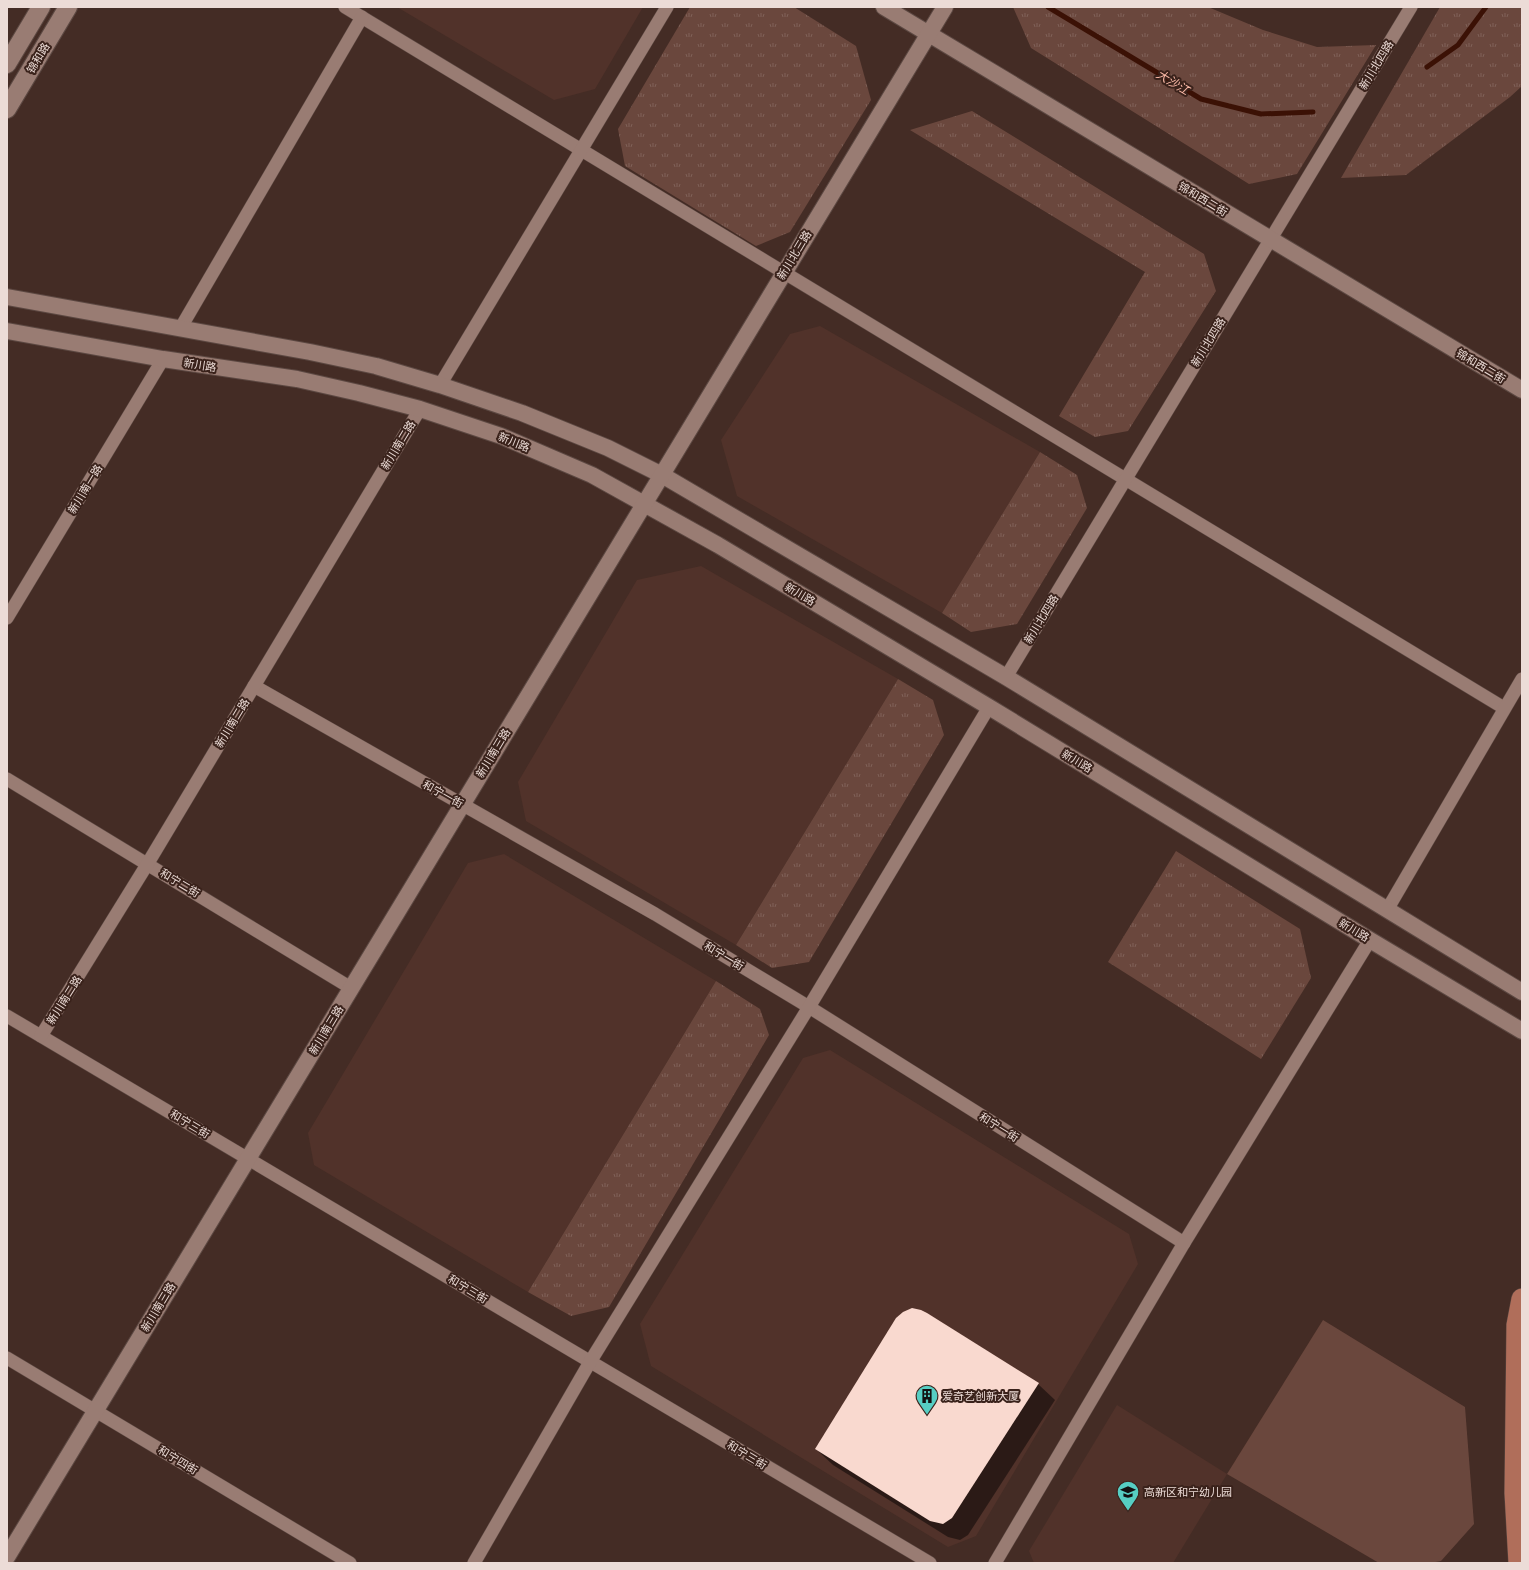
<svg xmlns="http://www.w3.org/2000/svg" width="1529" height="1570" font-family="'Titillium Web','Noto Sans SC',sans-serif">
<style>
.built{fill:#51322a}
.park{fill:url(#park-tufts)}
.pitch{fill:#6a473d}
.shadow{fill:#0007}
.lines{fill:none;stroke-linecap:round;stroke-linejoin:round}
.stream{stroke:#3b1105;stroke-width:5}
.building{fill:#f9d9cf}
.minor-casing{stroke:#5c4842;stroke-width:14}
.tertiary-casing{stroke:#5c4842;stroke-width:18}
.secondary-casing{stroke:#5c4842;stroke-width:20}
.primary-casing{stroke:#5c4842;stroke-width:22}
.minor{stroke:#997c73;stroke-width:13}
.tertiary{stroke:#997c73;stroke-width:16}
.secondary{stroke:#997c73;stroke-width:18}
.primary{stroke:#b06e5a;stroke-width:21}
.labels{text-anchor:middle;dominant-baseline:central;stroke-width:4;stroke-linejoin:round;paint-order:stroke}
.street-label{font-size:11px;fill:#ecdcd7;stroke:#3a221b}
.poi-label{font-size:11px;fill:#ecdcd7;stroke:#3a221b;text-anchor:start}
.water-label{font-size:12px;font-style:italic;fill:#f9b8a6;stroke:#3a221b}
</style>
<defs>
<pattern id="park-tufts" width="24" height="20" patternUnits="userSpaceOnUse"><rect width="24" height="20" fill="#6a473d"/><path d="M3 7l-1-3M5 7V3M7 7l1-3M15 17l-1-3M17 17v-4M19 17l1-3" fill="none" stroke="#7f6158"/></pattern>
</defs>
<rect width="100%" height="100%" fill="#442c25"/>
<g class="built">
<polygon points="397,7 643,7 595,89 554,100"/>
<polygon points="820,326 1040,452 942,613 737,496 721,440 790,334"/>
<polygon points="701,566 898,679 736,945 526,821 518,782 637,580"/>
<polygon points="504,854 716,981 528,1292 314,1165 308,1133 468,863"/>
<polygon points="830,1050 1129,1234 1138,1264 976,1536 948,1547 651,1366 640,1324 803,1058"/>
<polygon points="1117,1405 1227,1474 1173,1563 1034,1563 1029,1551"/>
</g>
<g class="park">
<polygon points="690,7 794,7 856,46 871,100 790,232 756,246 625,166 618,129"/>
<polygon points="1013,7 1208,7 1263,30 1317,47 1376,45 1297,174 1249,184 1031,48"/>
<polygon points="1440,7 1522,7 1522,86 1510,97 1406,175 1341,178"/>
<polygon points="972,111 1204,254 1216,291 1128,431 1095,437 1059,416 1145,272 910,130"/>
<polygon points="1040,452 1077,475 1087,508 1017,624 971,632 942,613"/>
<polygon points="898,679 933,700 944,735 809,962 772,968 736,945"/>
<polygon points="1176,851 1300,929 1311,978 1261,1059 1108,962"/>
<polygon points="716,981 760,1009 769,1035 609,1307 571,1316 528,1292"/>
</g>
<polygon class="pitch" points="1323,1320 1465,1407 1474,1524 1441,1561 1430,1563 1379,1563 1227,1474"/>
<polygon class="shadow" points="1038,1384 1055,1400 968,1535 960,1540 948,1537 833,1465 816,1449"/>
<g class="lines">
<g class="stream">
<polyline points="1048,7 1201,99 1261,114 1313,112"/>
<polyline points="1427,67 1458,45 1486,7"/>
</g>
</g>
<polygon class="building" points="912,1308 921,1310 927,1313 1039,1383 952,1518 943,1524 930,1521 815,1449 896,1318 903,1312"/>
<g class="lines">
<g class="minor-casing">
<g id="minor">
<polyline points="345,7 1504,708"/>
<polyline points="180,329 362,17"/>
<polyline points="440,385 667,7"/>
<polyline points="7,618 163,359"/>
<polyline points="1006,677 1411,7"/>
<polyline points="254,686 655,914 809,1007 1184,1243"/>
<polyline points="7,779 351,988"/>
<polyline points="1387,910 1522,679"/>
<polyline points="7,1016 930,1563"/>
<polyline points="41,1036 148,863 420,409"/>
<polyline points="7,1358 350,1563"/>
<polyline points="474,1563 590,1362 809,1007 989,707"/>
<polyline points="995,1563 1184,1243 1370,940"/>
</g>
</g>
<g class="tertiary-casing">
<g id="tertiary">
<polyline points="884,7 1522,390"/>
<polyline points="7,297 310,352 376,366 440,385 522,413 608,448 662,475 1006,677 1522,992"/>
<polyline points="7,331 163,359 297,379 359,393 420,409 501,436 592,475 718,545 989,707 1370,940 1522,1031"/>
<polyline points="7,1557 945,7"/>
</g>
</g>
<g class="secondary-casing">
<g id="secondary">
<polyline points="7,64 41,7"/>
<polyline points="7,109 68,7"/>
</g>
</g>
<g class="primary-casing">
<polyline id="primary" points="1519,1563 1515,1493 1517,1325 1522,1299"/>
</g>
<use href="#minor" class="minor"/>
<use href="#tertiary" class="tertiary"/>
<use href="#secondary" class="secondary"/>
<use href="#primary" class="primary"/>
</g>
<defs>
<g id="building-pin" transform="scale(1.15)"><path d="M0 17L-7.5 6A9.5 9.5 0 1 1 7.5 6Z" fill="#56cec3" stroke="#3a221b"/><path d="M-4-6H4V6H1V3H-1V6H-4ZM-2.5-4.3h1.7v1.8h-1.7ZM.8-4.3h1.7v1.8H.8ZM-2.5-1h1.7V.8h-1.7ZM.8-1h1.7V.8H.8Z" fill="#111"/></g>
<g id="school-pin" transform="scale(1.15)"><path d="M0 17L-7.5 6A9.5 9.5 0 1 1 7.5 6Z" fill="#56cec3" stroke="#3a221b"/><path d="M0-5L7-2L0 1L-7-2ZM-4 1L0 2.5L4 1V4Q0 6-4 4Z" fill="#111"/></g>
</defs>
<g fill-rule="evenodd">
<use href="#building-pin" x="927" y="1396"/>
<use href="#school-pin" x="1128" y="1492"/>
</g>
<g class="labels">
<g class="street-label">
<text transform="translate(38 58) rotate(-59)">锦和路</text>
<text transform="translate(1376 65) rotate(-59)">新川北四路</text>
<text transform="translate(1203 199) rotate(31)">锦和西二街</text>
<text transform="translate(794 255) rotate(-59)">新川北三路</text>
<text transform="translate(1208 342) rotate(-59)">新川北四路</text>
<text transform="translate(200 365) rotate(9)">新川路</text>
<text transform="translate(1481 366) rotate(31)">锦和西二街</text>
<text transform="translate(514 442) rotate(22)">新川路</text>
<text transform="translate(398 445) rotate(-59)">新川南二路</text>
<text transform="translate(85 489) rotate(-59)">新川南一路</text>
<text transform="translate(800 594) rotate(31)">新川路</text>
<text transform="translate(1041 619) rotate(-59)">新川北四路</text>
<text transform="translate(232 723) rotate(-59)">新川南二路</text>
<text transform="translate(493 753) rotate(-59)">新川南三路</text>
<text transform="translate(1077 761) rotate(31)">新川路</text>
<text transform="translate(443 794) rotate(29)">和宁一街</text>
<text transform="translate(180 883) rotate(31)">和宁二街</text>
<text transform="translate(1354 930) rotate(31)">新川路</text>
<text transform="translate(724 956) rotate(31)">和宁一街</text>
<text transform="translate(64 1000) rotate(-58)">新川南二路</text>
<text transform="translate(326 1030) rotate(-59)">新川南三路</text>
<text transform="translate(190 1124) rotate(31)">和宁三街</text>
<text transform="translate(999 1127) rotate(32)">和宁一街</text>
<text transform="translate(468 1289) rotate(31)">和宁三街</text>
<text transform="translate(158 1307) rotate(-59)">新川南三路</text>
<text transform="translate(747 1455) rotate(31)">和宁三街</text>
<text transform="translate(178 1460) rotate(31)">和宁四街</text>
</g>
<g class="poi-label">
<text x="942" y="1396">爱奇艺创新大厦</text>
<text x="1144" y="1492">高新区和宁幼儿园</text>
</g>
<g class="water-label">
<text transform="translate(1173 82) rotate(31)">大沙江</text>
</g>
</g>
<rect width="1529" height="1570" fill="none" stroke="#ecdcd7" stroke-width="16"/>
</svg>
